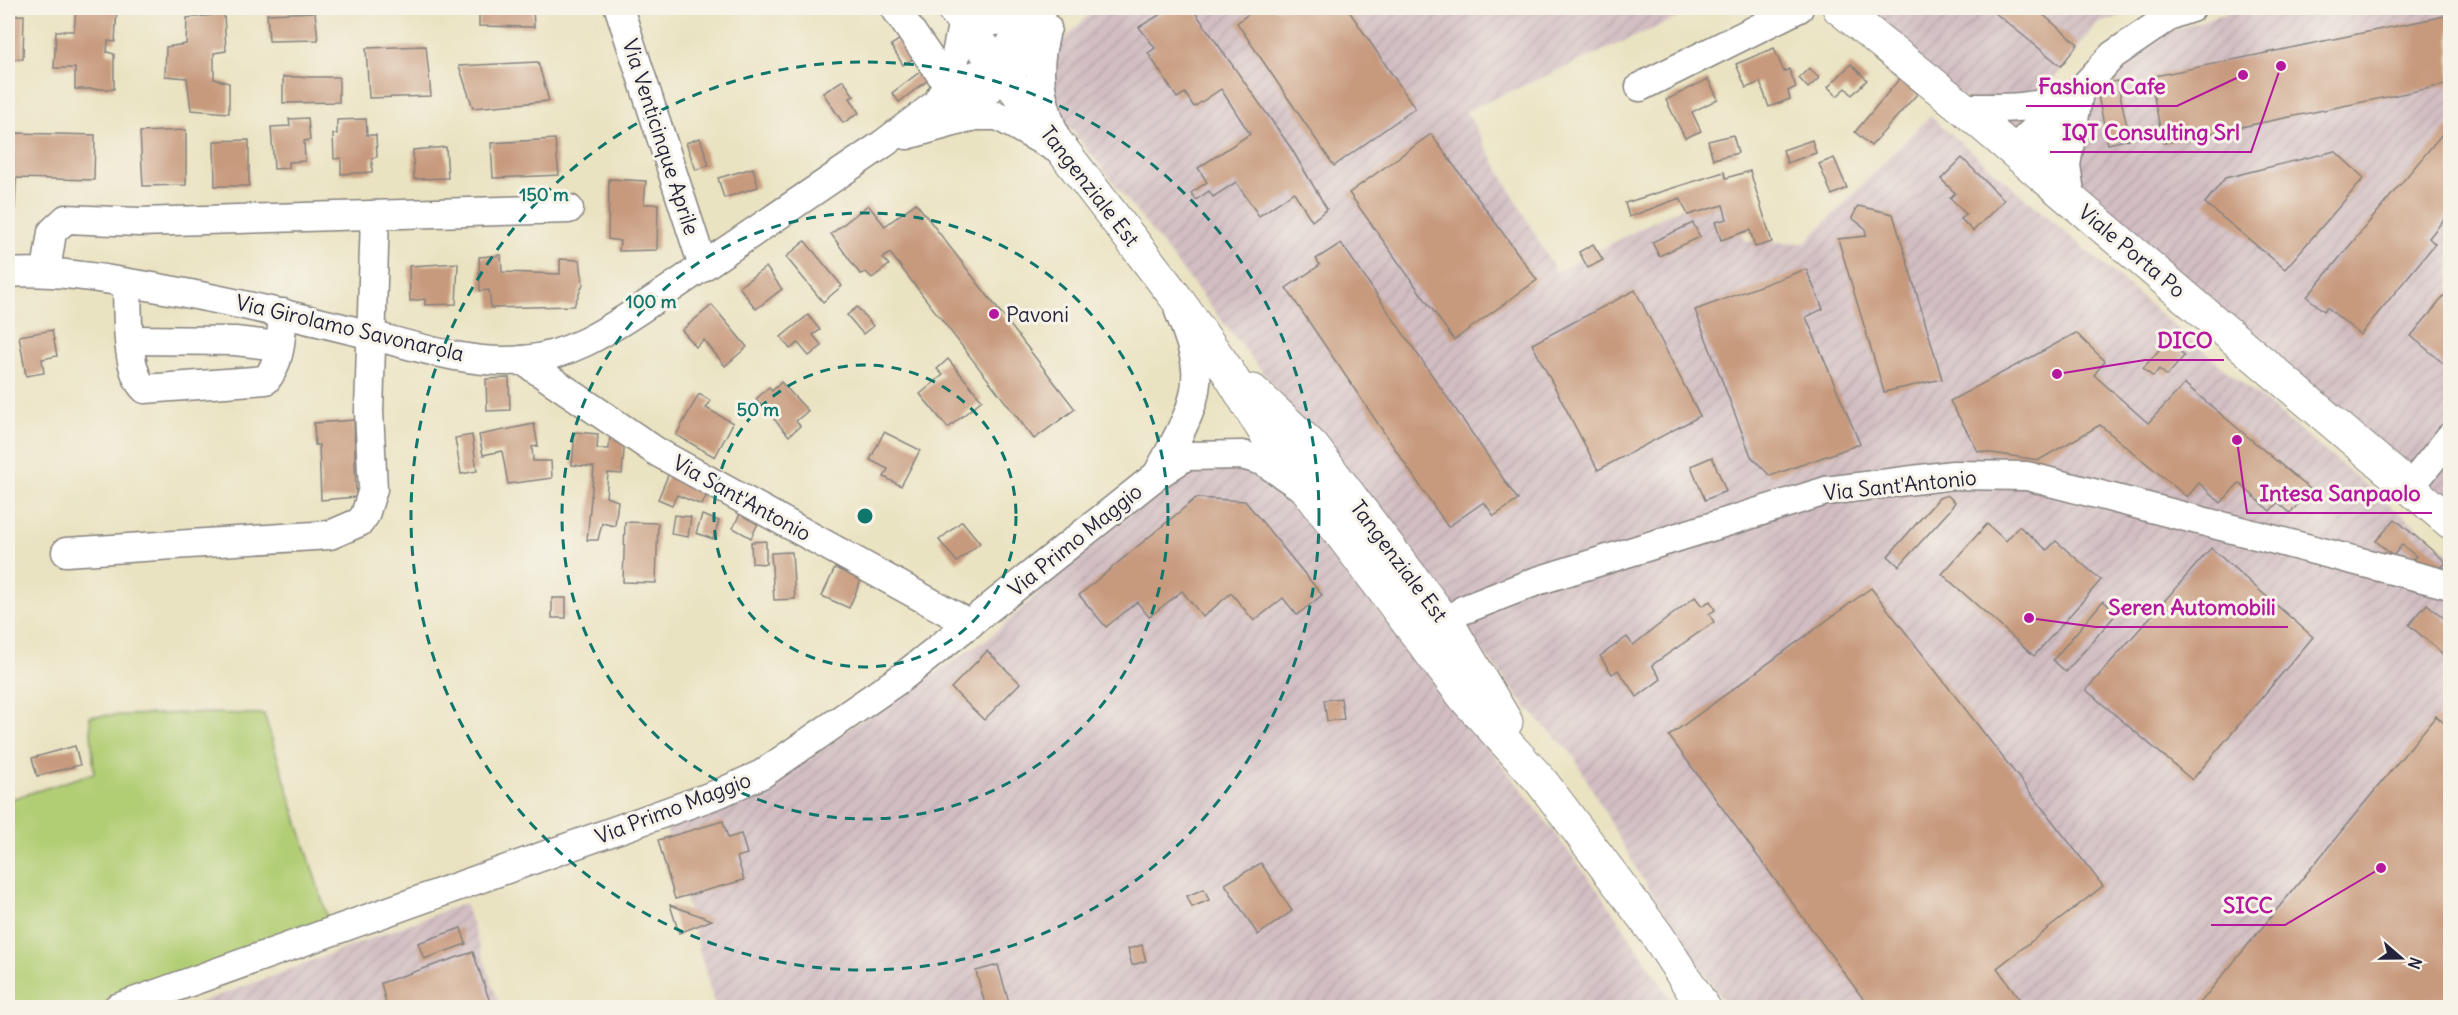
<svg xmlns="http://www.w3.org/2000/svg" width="2458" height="1015" font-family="Delius,sans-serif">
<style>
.industrial{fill:url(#industrial-furrows)}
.pitch{fill:#b2ce74;stroke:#6a7858;stroke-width:1.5}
.building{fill:#c79a7d}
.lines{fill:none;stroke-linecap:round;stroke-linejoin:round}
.minor-casing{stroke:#86827e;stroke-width:31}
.major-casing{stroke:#86827e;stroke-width:35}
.minor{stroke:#fff;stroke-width:28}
.major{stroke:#fff;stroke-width:33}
.ring{fill:none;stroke:#0f766e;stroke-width:3;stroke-dasharray:10 8}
.poi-dot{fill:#b5179e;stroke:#f7f3e8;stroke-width:2}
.labels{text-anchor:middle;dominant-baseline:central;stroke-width:6;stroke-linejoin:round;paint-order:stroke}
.street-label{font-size:21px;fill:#22223b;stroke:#f7f3e8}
.poi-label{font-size:21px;fill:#22223b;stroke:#f7f3e8;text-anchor:start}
.centre{fill:#0f766e;stroke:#f7f3e8;stroke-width:3}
.ring-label{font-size:18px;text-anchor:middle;font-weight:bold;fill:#0f766e;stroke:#f7f3e8;stroke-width:6;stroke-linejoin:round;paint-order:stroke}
.leader{fill:none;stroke:#b5179e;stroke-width:2}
.callout-dot{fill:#b5179e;stroke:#f7f3e8;stroke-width:2}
.callout-label{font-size:22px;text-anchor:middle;font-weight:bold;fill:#b5179e;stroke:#f7f3e8;stroke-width:6;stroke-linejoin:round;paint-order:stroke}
</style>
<defs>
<pattern id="industrial-furrows" width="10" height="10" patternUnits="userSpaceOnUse" patternTransform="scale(1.5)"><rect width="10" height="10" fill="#d2bec2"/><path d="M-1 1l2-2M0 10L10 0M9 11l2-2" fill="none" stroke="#b4a3a8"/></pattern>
</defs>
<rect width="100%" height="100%" fill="#f7f3e8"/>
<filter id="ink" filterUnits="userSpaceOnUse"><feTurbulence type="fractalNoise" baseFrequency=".0167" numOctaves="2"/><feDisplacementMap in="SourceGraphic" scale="12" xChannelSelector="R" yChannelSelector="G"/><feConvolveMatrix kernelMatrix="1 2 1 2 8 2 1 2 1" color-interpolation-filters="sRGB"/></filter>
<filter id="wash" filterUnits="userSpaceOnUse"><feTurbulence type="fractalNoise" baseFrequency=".008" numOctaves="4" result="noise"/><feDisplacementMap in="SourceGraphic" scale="24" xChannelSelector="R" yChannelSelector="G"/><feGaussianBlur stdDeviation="1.35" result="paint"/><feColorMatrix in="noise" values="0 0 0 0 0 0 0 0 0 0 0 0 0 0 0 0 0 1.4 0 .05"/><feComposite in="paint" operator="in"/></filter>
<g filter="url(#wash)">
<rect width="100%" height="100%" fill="#eae3c2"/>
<g class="industrial">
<polygon points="1096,8 1700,8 1466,111 1556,272 1715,190 1746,241 1805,243 1930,116 2214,360 2450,554 2450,1007 1727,1007 1641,877 1573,755 1527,708 1050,102 1042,61"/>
<polygon points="1859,8 2143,8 2097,24 2009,136"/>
<polygon points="2243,8 2450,8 2450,507 2080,197 2077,97 2117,48"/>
<polygon points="1232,465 1269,483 1313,528 1521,789 1606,901 1676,1007 715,1007 666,828 743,798 811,758 858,722 989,638 1153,489 1193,469"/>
<polygon points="465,903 500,1007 184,1008 267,978"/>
</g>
<polygon class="pitch" points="191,713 264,714 329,922 95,1007 8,1007 8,800 94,773 90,716"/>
<g id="blocks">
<g class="building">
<polygon points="76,8 117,8 115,42 108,41 107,52 114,54 114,89 75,89 75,68 54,68 56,31 74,31"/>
<polygon points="479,8 533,8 534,27 479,26"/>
<polygon points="1171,8 1192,8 1291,148 1327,209 1312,221 1294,192 1259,216 1236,182 1213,197 1209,191 1196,200 1191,193 1207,182 1198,168 1250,134 1221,89 1194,107 1185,93 1177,98 1148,53 1155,48 1139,27"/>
<polygon points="1256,8 1347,8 1415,108 1334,166 1237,23"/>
<polygon points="1426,8 1442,8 1432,15"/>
<polygon points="1989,8 2035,8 2078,44 2061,66"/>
<polygon points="315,12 318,40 269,41 267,14"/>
<polygon points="224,14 226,51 214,53 214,79 229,83 229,113 191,110 187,78 165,76 166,47 186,44 187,18"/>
<polygon points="24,15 23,59 8,59 8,16"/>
<polygon points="2450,15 2450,84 2163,143 2150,77"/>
<polygon points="902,38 915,58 903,65 891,45"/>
<polygon points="426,46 431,96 369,98 366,48"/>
<polygon points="1774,48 1784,72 1789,69 1796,87 1788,91 1790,99 1769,107 1760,82 1746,88 1736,64"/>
<polygon points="538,62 549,101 473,108 459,66"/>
<polygon points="1851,64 1867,80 1852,95 1846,88 1837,96 1828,87"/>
<polygon points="1809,68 1819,78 1808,88 1799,78"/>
<polygon points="921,71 928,80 899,102 892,93"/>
<polygon points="283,77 339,77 339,102 283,103"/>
<polygon points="1900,78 1917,94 1871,146 1855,132"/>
<polygon points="1708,79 1718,99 1692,112 1701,131 1685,138 1666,100"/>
<polygon points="843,80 854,96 850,98 859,113 843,123 823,93"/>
<polygon points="2117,81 2130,139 2108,144 2096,86"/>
<polygon points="308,118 310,140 304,141 305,161 289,162 289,168 274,169 271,127 290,126 289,119"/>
<polygon points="366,119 367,135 376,135 377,157 372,158 372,172 341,174 341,158 334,159 333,134 337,134 337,120"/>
<polygon points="2447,128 2450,131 2450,212 2429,238 2435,244 2360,335 2327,307 2324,311 2307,297"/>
<polygon points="186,130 186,185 143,186 140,132"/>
<polygon points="14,133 95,135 94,180 16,178 15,208 8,208 8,168 14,168"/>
<polygon points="1431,134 1537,280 1454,340 1349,193"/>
<polygon points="1733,135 1738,153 1713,159 1708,141"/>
<polygon points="700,138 709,165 696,170 686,143"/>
<polygon points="555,139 559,175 493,178 491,143"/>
<polygon points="249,140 249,186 215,186 214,141"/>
<polygon points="1812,140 1816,153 1787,163 1783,150"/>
<polygon points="446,147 448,178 414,179 413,150"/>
<polygon points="2335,151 2364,178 2285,269 2205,203 2225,178"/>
<polygon points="1834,158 1847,188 1832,195 1819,164"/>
<polygon points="1962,158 2004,200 1973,231 1961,219 1966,214 1950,198 1955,193 1941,179"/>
<polygon points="753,168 758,187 724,198 718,178"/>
<polygon points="1750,171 1772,242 1755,247 1750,230 1721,240 1715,222 1727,219 1723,205 1688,215 1680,198 1629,217 1625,203 1724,172 1726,178"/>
<polygon points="609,179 646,181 644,204 658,204 657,250 619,251 620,241 608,239"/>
<polygon points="916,203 1075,409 1034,439 890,253 883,258 889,265 872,278 866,272 860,274 831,234 868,205 885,226"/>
<polygon points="1858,206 1893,214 1942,379 1884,392 1838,239 1866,236 1865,228 1852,218"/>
<polygon points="1693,223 1700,237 1659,256 1652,242"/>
<polygon points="805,241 842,286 823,302 786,257"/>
<polygon points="1341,243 1518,500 1494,516 1484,502 1448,527 1286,288 1320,265 1316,259"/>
<polygon points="1593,244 1603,260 1588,268 1579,252"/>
<polygon points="501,255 502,272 560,274 560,259 580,260 583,284 574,306 491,308 489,290 480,291 479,257"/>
<polygon points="458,263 456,304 425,305 425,299 410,301 409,266"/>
<polygon points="766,267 782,289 756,309 739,287"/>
<polygon points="1806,269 1823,309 1806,317 1860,444 1770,476 1751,456 1695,310"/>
<polygon points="2450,289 2450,369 2411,336"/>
<polygon points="1635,290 1700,416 1598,470 1532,344"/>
<polygon points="712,305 747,347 725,366 704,340 696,347 682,330"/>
<polygon points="857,307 873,326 863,334 847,315"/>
<polygon points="808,315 820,330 813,335 822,346 809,356 798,343 790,349 781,337"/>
<polygon points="52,330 57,356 42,359 44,373 26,376 19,336"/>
<polygon points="2076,333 2105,361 2094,375 2148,423 2185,384 2311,490 2290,513 2278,502 2270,511 2239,483 2221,503 2199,483 2187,497 2100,425 2039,460 1978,451 1950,401"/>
<polygon points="2174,333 2184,342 2177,349 2184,356 2167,376 2159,369 2153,377 2143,368"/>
<polygon points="948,359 982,400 948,428 920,394 943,375 937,369"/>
<polygon points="509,378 510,410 487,411 486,379"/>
<polygon points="781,382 808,411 796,421 800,426 789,436 756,399 769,387 772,391"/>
<polygon points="699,394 711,401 706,408 733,423 715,457 676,435"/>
<polygon points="354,420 356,497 321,500 319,445 315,445 314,423"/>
<polygon points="534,424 538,446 532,447 533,461 551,461 552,478 508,484 502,451 483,455 479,435"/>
<polygon points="575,432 598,434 597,449 609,449 610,436 625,438 622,474 608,473 606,497 618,501 615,526 602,523 598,540 587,540 594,467 572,465"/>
<polygon points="884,432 920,450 901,486 884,477 888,469 870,460"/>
<polygon points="472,435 477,471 461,474 455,438"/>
<polygon points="1712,457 1726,491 1705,500 1691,466"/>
<polygon points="671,468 711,485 702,505 677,495 672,505 658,499"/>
<polygon points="1947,495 1955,502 1950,510 1899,566 1888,556 1939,498"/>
<polygon points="1196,498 1245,501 1322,595 1297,615 1283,598 1254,621 1231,593 1203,617 1182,591 1149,617 1137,602 1106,627 1079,595"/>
<polygon points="745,504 763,513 751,538 733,528"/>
<polygon points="674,515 691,517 688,537 671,534"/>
<polygon points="702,515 719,521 713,539 696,533"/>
<polygon points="2395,519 2446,562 2435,576 2411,562 2416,556 2402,545 2393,556 2376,541"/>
<polygon points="962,521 980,543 957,562 939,540"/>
<polygon points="625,522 658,523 656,583 623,582"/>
<polygon points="1987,524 2006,541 2019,526 2047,550 2056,541 2101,580 2034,656 1942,574"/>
<polygon points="766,541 766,564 752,563 751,542"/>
<polygon points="2211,548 2313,637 2192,780 2086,690"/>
<polygon points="792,552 795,599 774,600 771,553"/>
<polygon points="835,568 861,580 849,608 822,596"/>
<polygon points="1871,588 2103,886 1997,968 2026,1008 1870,1008 1669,736"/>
<polygon points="1695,597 1702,606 1710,601 1715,610 1709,614 1714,622 1652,665 1661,679 1637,697 1618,670 1612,674 1600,656 1627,637 1633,645"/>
<rect x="552" y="598" width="14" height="20"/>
<polygon points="2103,601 2117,613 2066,672 2053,660"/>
<polygon points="2427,604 2450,623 2450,660 2409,625"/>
<polygon points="987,651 1020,683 984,720 951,688"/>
<polygon points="1341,698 1344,719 1327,721 1324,700"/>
<polygon points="2436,716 2450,728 2450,1008 2196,1008"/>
<polygon points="75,746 80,765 37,776 32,758"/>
<polygon points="723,821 728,838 741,834 747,854 737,857 744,880 675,899 658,840"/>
<polygon points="1261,863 1292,911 1258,935 1225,884"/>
<polygon points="1204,889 1209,900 1192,907 1187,896"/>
<polygon points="670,905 712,920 679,933"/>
<polygon points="461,928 466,944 424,959 418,943"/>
<polygon points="1142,945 1146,961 1132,965 1128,949"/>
<polygon points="473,952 492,1008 387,1008 381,983"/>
<polygon points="998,965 1010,1006 986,1008 976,971"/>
</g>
</g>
</g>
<g filter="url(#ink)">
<use href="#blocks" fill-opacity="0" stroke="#86827e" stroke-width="1.5"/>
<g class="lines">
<g class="minor-casing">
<g id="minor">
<polyline points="619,8 703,266"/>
<polyline points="895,8 948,85"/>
<path d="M1045,35C1035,73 1041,98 1054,133"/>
<polyline points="1640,87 1799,8"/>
<path d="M940,97L951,79L963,20C990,23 1015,21 1041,13"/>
<path d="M1963,108C1999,108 2032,110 2066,97"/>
<path d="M953,121C973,109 992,91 1001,69C1004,60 1006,51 1011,43C1019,31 1030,22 1041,13"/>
<polyline points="907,135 975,116 998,116 1059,150"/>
<polyline points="2013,151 2052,112 2079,92 2113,55 2173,14 2191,8"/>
<polyline points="2032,167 2063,129 2069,116"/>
<polyline points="2071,199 2066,165 2079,92"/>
<polyline points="46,271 52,232 66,219 139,222 569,209"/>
<path d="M8,273C55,270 100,278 147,286C217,298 286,314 355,331C408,344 469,366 524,360C568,356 604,333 639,310L883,144L973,76C984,71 989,74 1000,71C1023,67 1037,47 1047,28"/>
<path d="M127,283C128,309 125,372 145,389L266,380C281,362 281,336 283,313"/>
<polyline points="130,340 235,341 279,346"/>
<polyline points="522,360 657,452 970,624"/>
<path d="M1157,475C1175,440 1203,402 1195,360C1192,344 1185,327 1179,311"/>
<polyline points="2410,487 2450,437"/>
<polyline points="66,552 330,535 360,522 365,515 373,489 369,412 375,215"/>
<polyline points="1463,610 1537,581 1826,491 1953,475 2027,476 2450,585"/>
<polyline points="117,1008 720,793 762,774 901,678 1157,475 1186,456 1242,455 1263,461 1298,485"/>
</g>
</g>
<g class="major-casing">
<g id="major">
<polyline points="953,8 1174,295 1225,367 1270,440 1310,493 1465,698 1541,781 1657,935 1704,1008"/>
<polyline points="1839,8 1963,108 2450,522"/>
<polyline points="1253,391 1312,446 1453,632 1506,722"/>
</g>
</g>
<use href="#minor" class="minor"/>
<use href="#major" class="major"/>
</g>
</g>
<g class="ring">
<circle cx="865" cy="516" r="151"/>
<circle cx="865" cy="516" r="303"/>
<circle cx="865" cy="516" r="454"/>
</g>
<circle class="poi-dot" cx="994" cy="314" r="6"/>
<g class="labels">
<g class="street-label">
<text transform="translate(661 137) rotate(72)">Via Venticinque Aprile</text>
<text transform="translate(1090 186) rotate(52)">Tangenziale Est</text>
<text transform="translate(2132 251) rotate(40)">Viale Porta Po</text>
<text transform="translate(350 328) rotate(13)">Via Girolamo Savonarola</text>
<text transform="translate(1900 485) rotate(-6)">Via Sant'Antonio</text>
<text transform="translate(742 498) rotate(29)">Via Sant'Antonio</text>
<text transform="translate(1075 540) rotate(-39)">Via Primo Maggio</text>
<text transform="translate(1399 561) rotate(53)">Tangenziale Est</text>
<text transform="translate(673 808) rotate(-21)">Via Primo Maggio</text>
</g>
<g class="poi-label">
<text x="1006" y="314">Pavoni</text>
</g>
</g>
<circle cx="865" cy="516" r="9" class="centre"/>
<g class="ring-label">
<text x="544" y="201">150 m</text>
<text x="651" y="308">100 m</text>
<text x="758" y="416">50 m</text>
</g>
<path class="leader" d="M2243 75L2177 106H2026M2281 66L2251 152H2050M2057 374L2145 360H2224M2237 440L2247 513H2432M2029 618L2096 627H2288M2381 868L2285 925H2211"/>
<g class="callout-dot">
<circle cx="2243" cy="75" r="6"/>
<circle cx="2281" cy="66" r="6"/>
<circle cx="2057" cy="374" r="6"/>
<circle cx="2237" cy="440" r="6"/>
<circle cx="2029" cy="618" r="6"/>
<circle cx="2381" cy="868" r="6"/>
</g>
<g class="callout-label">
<text x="2102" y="94">Fashion Cafe</text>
<text x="2151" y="140">IQT Consulting Srl</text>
<text x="2185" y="348">DICO</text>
<text x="2340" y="501">Intesa Sanpaolo</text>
<text x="2192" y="615">Seren Automobili</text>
<text x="2248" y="913">SICC</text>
</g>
<rect width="2458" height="1015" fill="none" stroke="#f7f3e8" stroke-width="30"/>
<g transform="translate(2401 958) rotate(110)" stroke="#f7f3e8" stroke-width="4.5" paint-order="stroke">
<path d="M0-4.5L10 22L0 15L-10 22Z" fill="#22223b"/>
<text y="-9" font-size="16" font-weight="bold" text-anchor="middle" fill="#22223b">N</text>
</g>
</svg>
